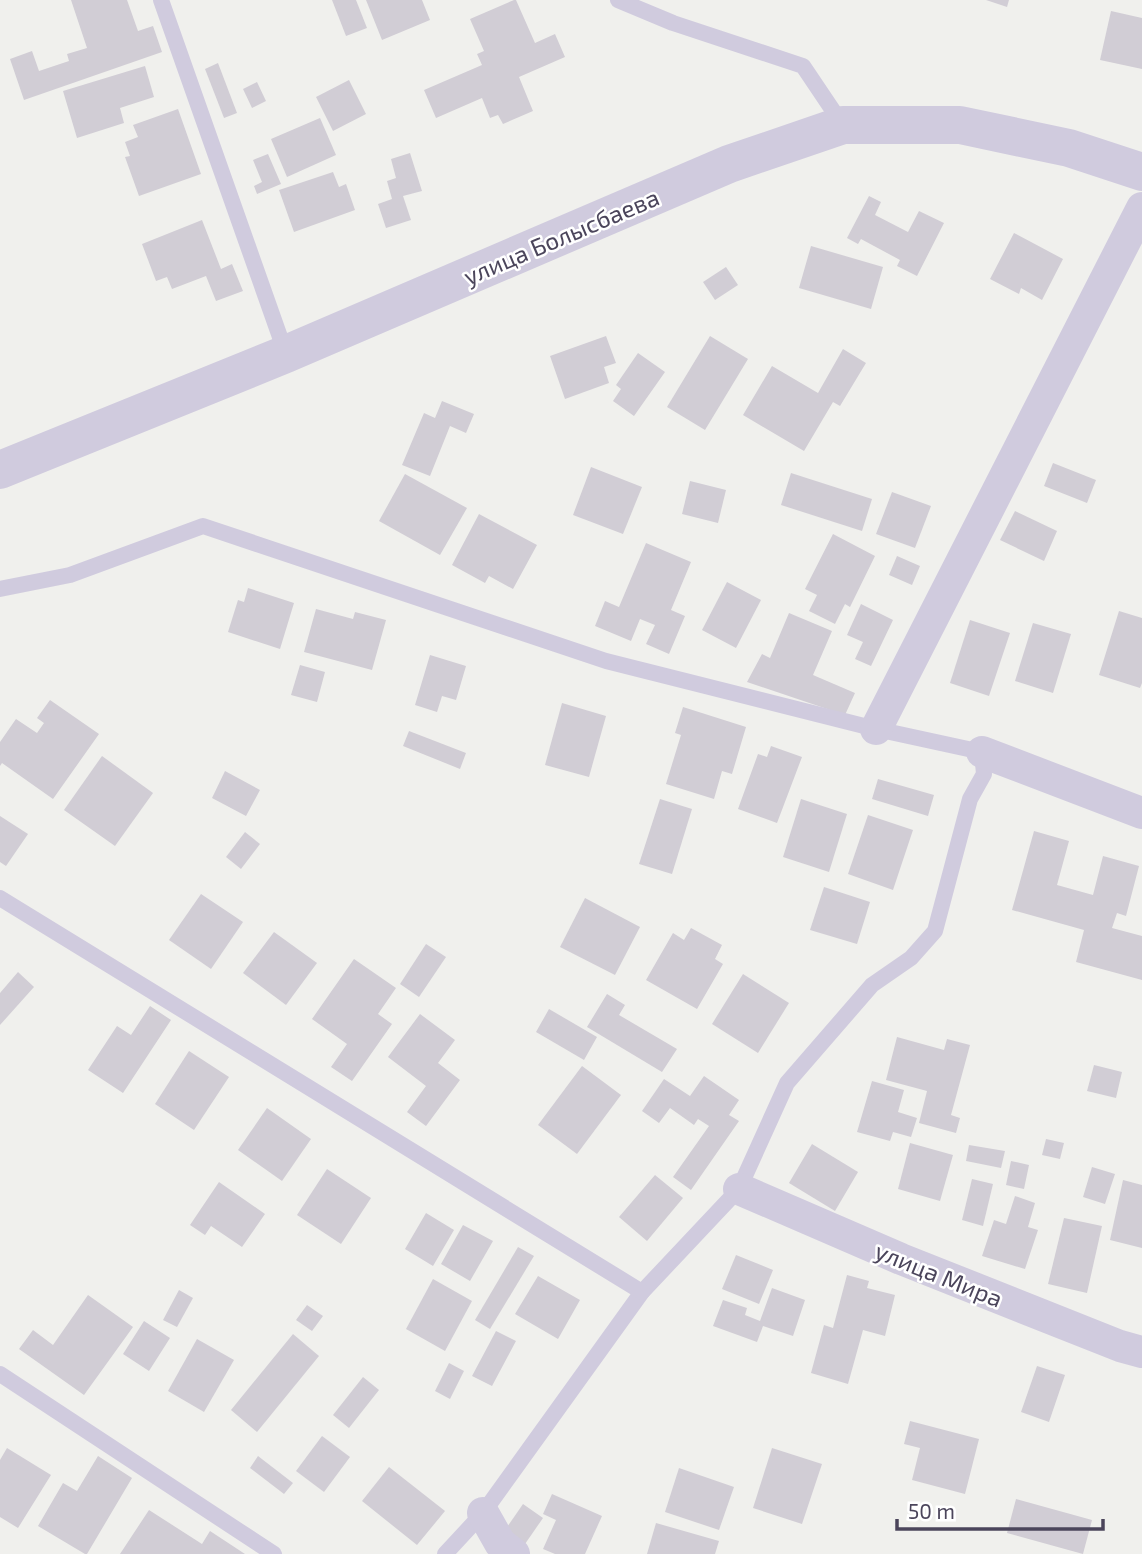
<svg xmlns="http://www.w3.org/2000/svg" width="1142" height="1554" font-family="'Exo 2',sans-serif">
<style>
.building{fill:#d1cdd5}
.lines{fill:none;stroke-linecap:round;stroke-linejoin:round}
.service{stroke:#d0cbde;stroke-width:16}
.minor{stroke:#d0cbde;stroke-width:32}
.tertiary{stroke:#d0cbde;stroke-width:38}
.labels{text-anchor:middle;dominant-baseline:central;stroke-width:5;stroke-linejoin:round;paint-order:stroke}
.street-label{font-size:24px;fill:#4b455b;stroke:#fff}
</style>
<rect width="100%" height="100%" fill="#f0f0ed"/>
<g class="building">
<polygon points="71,0 127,0 138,31 153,26 162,52 24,100 10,59 32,51 39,71 69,61 67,54 87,48"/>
<polygon points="332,0 356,0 367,28 346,36"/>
<polygon points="366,0 422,0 430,20 382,40"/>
<polygon points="514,0 516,0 535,43 555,34 565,57 519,77 533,111 503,124 498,115 490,118 482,98 436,118 424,90 482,65 477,54 484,51 470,19"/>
<polygon points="986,0 1009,0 1007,7"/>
<polygon points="1111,11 1142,18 1142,69 1100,60"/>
<polygon points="218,63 237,113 224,118 205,69"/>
<polygon points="145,66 154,97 120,108 124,123 77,138 63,91"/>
<polygon points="349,80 366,114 333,131 316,97"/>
<polygon points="257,82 266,101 252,108 243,89"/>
<polygon points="178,109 201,174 139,196 125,157 130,156 125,142 138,137 133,125"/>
<polygon points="320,118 336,155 287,177 271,139"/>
<polygon points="410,153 422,191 403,196 411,220 386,228 378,204 392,199 387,181 396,178 391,159"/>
<polygon points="268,154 281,184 257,194 254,186 262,182 253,160"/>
<polygon points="333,172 339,187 346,184 355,210 294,232 279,190"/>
<polygon points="869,196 881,202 875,215 908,232 919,211 944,223 917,276 897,266 900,260 861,239 858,244 847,238"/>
<polygon points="202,220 221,269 232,264 243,291 216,301 206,276 172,289 167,277 156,281 142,244"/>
<polygon points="1014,233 1063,259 1042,300 1021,288 1019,294 990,279"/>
<polygon points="811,246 883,267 871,309 799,288"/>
<polygon points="726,267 738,285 715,300 703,282"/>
<polygon points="606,336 616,363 604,367 609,383 565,399 550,356"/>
<polygon points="710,336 748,359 705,430 667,407"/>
<polygon points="843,349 866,363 840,406 833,402 804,451 743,415 772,366 818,393"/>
<polygon points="638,353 665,372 634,416 613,401 621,389 616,385"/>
<polygon points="442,401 474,414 466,433 450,426 430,476 402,465 424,413 435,418"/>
<polygon points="1053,463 1096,480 1087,503 1044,486"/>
<polygon points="591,467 642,487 623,534 573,515"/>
<polygon points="791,473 872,499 862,531 781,505"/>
<polygon points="405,474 467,508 440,555 379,521"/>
<polygon points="690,481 726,490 718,523 682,514"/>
<polygon points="892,492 931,506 915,548 876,534"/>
<polygon points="1015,511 1057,531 1044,561 1000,540"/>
<polygon points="479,514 537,545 513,589 489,576 485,583 452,565"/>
<polygon points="833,534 875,556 850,607 845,604 835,624 809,611 817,595 805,589"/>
<polygon points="646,543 691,562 671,610 685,616 669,654 646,644 655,625 640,619 631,641 595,626 605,601 619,607"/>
<polygon points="897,556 920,566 912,585 889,575"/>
<polygon points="727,582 761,600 736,648 702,630"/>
<polygon points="248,588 294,603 280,649 228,632 238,600 244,602"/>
<polygon points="861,604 893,620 871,666 855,659 863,642 847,635"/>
<polygon points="316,609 353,619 355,612 386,620 372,670 304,652"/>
<polygon points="1119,611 1142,618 1142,683 1140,688 1099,675"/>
<polygon points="789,613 832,631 813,675 855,693 845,715 747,682 762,654 770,658"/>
<polygon points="970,620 1010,633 989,696 950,683"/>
<polygon points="1033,623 1071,634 1053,693 1015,681"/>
<polygon points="430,655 466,666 456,700 442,696 437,712 415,705"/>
<polygon points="300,665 325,672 317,702 291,695"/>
<polygon points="50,700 99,734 53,799 2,763 0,766 0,742 16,719 37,733 44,723 37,718"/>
<polygon points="562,703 606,716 589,777 545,765"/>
<polygon points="683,707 746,727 732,774 722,771 714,799 666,784 681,735 675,733"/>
<polygon points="409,731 466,753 460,769 403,746"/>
<polygon points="771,746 802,757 777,823 738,809 758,754 767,757"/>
<polygon points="102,756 153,793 115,846 64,810"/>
<polygon points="225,771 260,790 246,816 212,798"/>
<polygon points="878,779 934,795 928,816 872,799"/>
<polygon points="660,799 692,809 672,874 639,864"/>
<polygon points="801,799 847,814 829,872 783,857"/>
<polygon points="868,815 913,830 893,890 848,874"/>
<polygon points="0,816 28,834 6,866 0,862"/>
<polygon points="1034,831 1069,841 1057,885 1093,895 1103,856 1139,866 1126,916 1117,913 1112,928 1142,936 1142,980 1076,962 1084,930 1012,910"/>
<polygon points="245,832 260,844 241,869 226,857"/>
<polygon points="824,887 870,902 857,944 810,930"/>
<polygon points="201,894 243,922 211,969 169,940"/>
<polygon points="585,898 640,927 615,975 560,947"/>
<polygon points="691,928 722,945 715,959 723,964 697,1009 646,980 673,933 684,940"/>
<polygon points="274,932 317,963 286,1005 243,973"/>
<polygon points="426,944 446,957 419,997 400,984"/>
<polygon points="354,959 396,988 378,1014 392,1024 352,1081 331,1067 347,1044 312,1019"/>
<polygon points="18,972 34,987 0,1025 0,993"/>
<polygon points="743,974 789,1003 758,1053 712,1024"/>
<polygon points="607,994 625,1005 619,1015 677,1049 662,1072 587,1027"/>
<polygon points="150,1006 171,1020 123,1093 88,1070 117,1026 131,1035"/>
<polygon points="549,1009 597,1037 584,1060 536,1032"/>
<polygon points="420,1014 455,1040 438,1063 460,1080 426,1126 407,1112 426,1086 388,1057"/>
<polygon points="897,1037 944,1050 947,1039 970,1045 951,1115 960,1118 956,1133 919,1123 927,1091 886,1080"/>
<polygon points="189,1051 229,1077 194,1130 155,1104"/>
<polygon points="1094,1065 1122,1072 1116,1098 1087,1091"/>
<polygon points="582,1066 621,1095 577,1154 538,1125"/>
<polygon points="704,1076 739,1100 729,1115 739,1121 691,1190 673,1177 709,1126 698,1119 694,1125 670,1108 659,1123 642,1111 664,1079 690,1096"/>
<polygon points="872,1081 904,1090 898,1112 917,1118 911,1137 893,1132 890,1141 857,1132"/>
<polygon points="267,1108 311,1139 282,1181 238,1150"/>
<polygon points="1046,1139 1064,1143 1060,1159 1042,1155"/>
<polygon points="910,1143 953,1155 940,1201 898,1189"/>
<polygon points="812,1144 858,1172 835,1211 789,1183"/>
<polygon points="969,1145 1005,1151 1001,1168 966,1161"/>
<polygon points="1011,1161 1029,1165 1024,1189 1006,1185"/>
<polygon points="1092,1167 1115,1174 1105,1204 1083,1197"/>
<polygon points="327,1169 371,1198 341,1244 297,1215"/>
<polygon points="655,1175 683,1198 647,1241 619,1217"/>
<polygon points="972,1179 993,1184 983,1226 962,1220"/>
<polygon points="1123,1180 1142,1185 1142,1248 1110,1240"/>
<polygon points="219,1182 265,1214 242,1247 211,1226 205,1235 190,1225"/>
<polygon points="1015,1196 1035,1203 1028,1227 1038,1230 1025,1269 982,1256 994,1220 1006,1224"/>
<polygon points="426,1213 454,1230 433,1266 405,1249"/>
<polygon points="1064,1218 1102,1226 1087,1293 1048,1284"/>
<polygon points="463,1225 493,1241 470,1281 441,1264"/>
<polygon points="518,1247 534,1256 490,1329 475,1320"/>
<polygon points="736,1255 773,1270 759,1304 722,1289"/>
<polygon points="847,1275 869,1281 867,1288 895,1295 885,1336 863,1330 848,1384 811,1373 824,1325 833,1328"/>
<polygon points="538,1276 580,1300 558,1339 515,1314"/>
<polygon points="433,1279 472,1301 445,1351 406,1329"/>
<polygon points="772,1288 805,1300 793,1336 763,1326 757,1342 713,1326 723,1300 747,1308 745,1315 760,1321"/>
<polygon points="179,1290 193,1298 177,1327 163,1320"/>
<polygon points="88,1295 133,1327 84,1395 19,1349 33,1330 53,1345"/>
<polygon points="307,1305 323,1316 312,1331 296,1320"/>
<polygon points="144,1321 170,1338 149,1371 123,1354"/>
<polygon points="496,1331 516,1341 492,1386 472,1376"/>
<polygon points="293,1334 319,1356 257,1432 231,1410"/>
<polygon points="197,1339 234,1360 204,1412 168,1391"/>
<polygon points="449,1363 464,1371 450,1399 435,1391"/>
<polygon points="1037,1366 1065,1375 1049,1422 1021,1412"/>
<polygon points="363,1377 379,1390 349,1428 333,1415"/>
<polygon points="910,1421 979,1439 965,1494 912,1480 920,1448 904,1444"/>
<polygon points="322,1436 350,1457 324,1492 296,1471"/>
<polygon points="7,1448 51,1475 18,1528 0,1517 0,1460"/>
<polygon points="772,1448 822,1464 802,1524 753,1508"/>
<polygon points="98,1456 132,1478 87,1554 85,1554 38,1526 63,1483 77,1491"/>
<polygon points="258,1456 293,1483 284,1494 250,1468"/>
<polygon points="389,1467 445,1511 417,1545 362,1501"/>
<polygon points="679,1468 734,1487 719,1530 665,1512"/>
<polygon points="552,1494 602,1516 585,1554 555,1554 543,1549 556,1520 543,1514"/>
<polygon points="1016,1499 1092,1520 1083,1554 1007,1533"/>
<polygon points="523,1504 543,1518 525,1544 505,1530"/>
<polygon points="149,1510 202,1544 210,1531 245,1554 120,1554"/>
<polygon points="656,1523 719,1541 715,1554 647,1554"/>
</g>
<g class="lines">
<g class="service">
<polyline points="161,0 286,354"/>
<polyline points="618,0 673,23 803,66 842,124"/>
<polyline points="0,589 70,575 203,526 606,661 876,729 982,752 984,774 970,799 935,931 911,958 872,985 787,1083 739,1189 642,1292 483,1513 445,1554"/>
<polyline points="0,898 642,1292"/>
<polyline points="0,1374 274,1554"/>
</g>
<g class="minor">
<polyline points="876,729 1142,208"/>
<polyline points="982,752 1142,813"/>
<polyline points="739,1189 901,1259 1120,1346 1142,1352"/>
<polyline points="483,1513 500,1543 514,1554"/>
</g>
<polyline class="tertiary" points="0,470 286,354 729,164 843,125 960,125 1069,148 1142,172"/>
</g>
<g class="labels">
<g class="street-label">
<text transform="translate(561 236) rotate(-23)">улица Болысбаева</text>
<text transform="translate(939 1274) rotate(22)">улица Мира</text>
</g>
</g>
<path d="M897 1519v10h206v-10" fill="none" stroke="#4b455b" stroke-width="3.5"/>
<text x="908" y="1519" font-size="21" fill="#4b455b" stroke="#ffffff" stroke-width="5" paint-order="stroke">50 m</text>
</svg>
